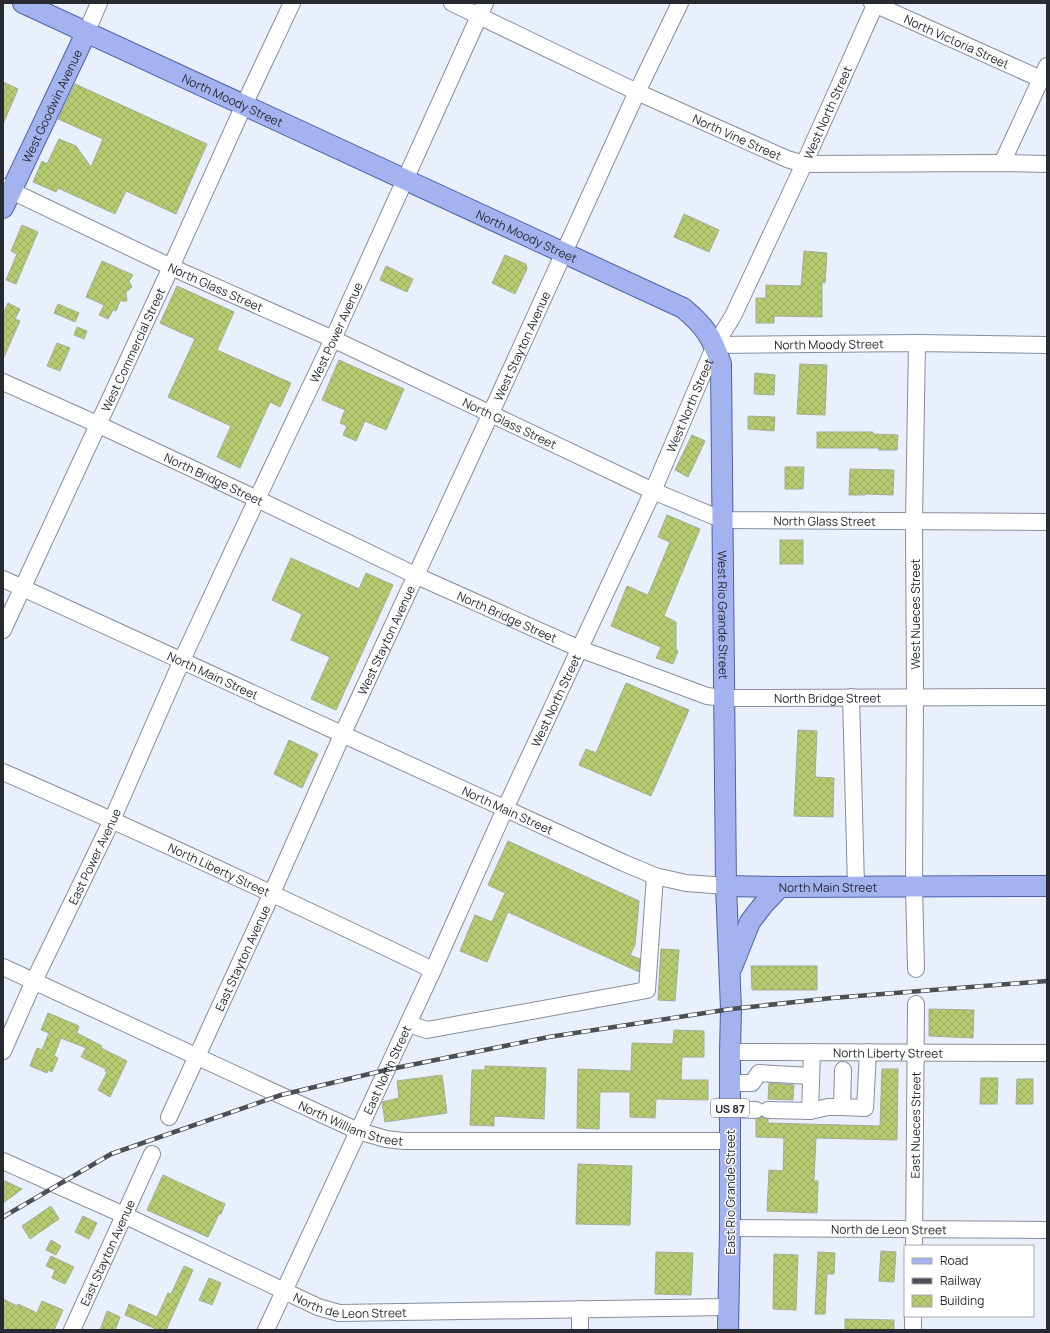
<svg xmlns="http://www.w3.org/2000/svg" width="1050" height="1333" font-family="Manrope,sans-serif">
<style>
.building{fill:url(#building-cross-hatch);stroke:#a6ab9a}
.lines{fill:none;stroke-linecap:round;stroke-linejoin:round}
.minor-casing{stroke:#878d9d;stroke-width:18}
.major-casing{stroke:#4f62a7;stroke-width:22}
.minor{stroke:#fff;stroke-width:16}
.major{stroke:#a2b3f0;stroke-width:20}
.rail-casing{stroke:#4c4e57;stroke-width:4.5}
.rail{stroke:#fff;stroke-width:3;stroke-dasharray:9;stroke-linecap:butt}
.labels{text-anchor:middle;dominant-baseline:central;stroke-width:3;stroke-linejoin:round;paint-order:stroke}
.shield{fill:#fff;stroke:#686a6f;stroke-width:1}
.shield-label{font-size:11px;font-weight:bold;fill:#282a31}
.street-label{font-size:12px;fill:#282a31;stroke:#fff}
</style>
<defs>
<pattern id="building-cross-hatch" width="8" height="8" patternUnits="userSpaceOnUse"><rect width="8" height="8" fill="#b6ca70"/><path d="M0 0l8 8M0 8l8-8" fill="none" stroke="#9cae61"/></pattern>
</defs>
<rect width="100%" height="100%" fill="#eaeffd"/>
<g class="building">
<polygon points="3,82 18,89 3,124"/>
<polygon points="75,84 207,144 176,214 126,191 115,214 58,188 56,192 33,182 42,161 47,164 59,139 76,146 91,167 103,139 58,119"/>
<polygon points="684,214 719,230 709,252 674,237"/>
<polygon points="22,225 38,232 16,284 6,280 17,254 11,251"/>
<polygon points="804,251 827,253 825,283 822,282 822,317 774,316 774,323 756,323 756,298 766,298 766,285 801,286"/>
<polygon points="505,255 526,264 527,269 515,294 492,283"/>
<polygon points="102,261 133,275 129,281 132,287 126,292 127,301 120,301 116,311 113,310 108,319 99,315 104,305 86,297"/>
<polygon points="386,266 413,279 407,292 380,280"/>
<polygon points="177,286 234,312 217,350 291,383 280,407 270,402 240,468 217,457 231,426 168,397 195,339 160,323"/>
<polygon points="8,303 20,309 15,319 20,321 3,359 3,314"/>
<polygon points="58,304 79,313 75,322 54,313"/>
<polygon points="77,327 87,331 84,339 74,335"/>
<polygon points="57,343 70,348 60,371 47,366"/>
<polygon points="339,360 404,389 386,430 365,421 356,441 343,435 347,426 340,423 345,410 322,400"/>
<polygon points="800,364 827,365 825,415 797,414"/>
<polygon points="755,373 775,375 774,395 754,394"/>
<polygon points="748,416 775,417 774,431 748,429"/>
<polygon points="817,432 873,432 873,434 898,435 897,450 879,450 879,448 817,448"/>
<polygon points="692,435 705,441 688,477 675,470"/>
<polygon points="785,467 804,467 803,489 785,489"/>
<polygon points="850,469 894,470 893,495 865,494 865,495 849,495"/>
<polygon points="667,515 700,529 664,616 676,622 676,650 678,651 673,664 656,658 661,647 611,626 627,586 648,595 670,542 658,537"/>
<rect x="780" y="540" width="23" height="24"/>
<polygon points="291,558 359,589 366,573 393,585 336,710 311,699 330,657 291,640 302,614 272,600"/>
<polygon points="626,683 689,710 651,796 579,765 586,749 596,753"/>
<polygon points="798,730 817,731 815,777 834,778 833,817 794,816"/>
<polygon points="289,740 318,754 302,788 274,774"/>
<polygon points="508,841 639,901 635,945 630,955 640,959 639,972 508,912 487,962 460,951 475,915 492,922 505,893 488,885"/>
<polygon points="661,949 679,950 675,1001 658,1000"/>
<polygon points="751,966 817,966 817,990 752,990"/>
<polygon points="929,1009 974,1010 973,1038 929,1036"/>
<polygon points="48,1013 79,1026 77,1033 102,1046 101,1048 127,1061 110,1097 98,1090 107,1072 105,1071 106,1069 81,1057 86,1048 61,1038 54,1056 58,1058 52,1072 48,1070 47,1073 30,1066 37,1048 42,1050 49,1033 41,1030"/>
<polygon points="674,1030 704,1031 704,1057 682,1057 681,1080 708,1080 708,1100 656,1099 655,1118 630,1117 630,1092 600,1092 599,1129 577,1128 578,1069 631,1071 632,1043 673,1044"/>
<polygon points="485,1066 546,1068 544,1119 494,1116 494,1126 470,1125 472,1070 485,1070"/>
<polygon points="882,1069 898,1069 897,1140 816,1138 814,1181 818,1181 817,1213 767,1211 769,1170 783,1171 784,1138 756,1137 756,1119 762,1117 768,1119 768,1123 880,1126"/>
<polygon points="442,1075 447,1113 385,1122 382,1102 399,1098 397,1081"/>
<polygon points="981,1078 998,1078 997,1104 980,1104"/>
<polygon points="1017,1079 1033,1079 1033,1104 1016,1104"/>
<polygon points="769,1083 794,1085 793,1100 768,1099"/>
<polygon points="578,1164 632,1166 630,1225 576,1224"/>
<polygon points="163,1175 225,1204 221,1214 219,1214 208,1237 147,1210"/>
<polygon points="3,1180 22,1189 3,1203"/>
<polygon points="51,1206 59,1219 30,1239 22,1226"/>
<polygon points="83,1216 97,1223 89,1239 75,1232"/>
<polygon points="51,1240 61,1246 56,1255 46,1250"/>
<polygon points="881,1251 896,1252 894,1282 879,1281"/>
<polygon points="656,1252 693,1253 691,1295 655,1294"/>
<polygon points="818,1252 835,1253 834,1274 827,1274 825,1314 815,1314"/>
<polygon points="774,1254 798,1255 796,1310 773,1309"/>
<polygon points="51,1256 74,1267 65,1284 52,1278 55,1270 46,1266"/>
<polygon points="184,1266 193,1270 166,1330 158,1330 125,1315 129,1304 157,1317 168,1293 171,1294"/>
<polygon points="209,1278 221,1283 212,1305 199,1300"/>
<polygon points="3,1299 17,1306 18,1304 37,1313 42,1301 63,1310 54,1330 9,1330 3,1327"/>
<polygon points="107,1311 120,1317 115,1330 100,1330"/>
<polygon points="845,1319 894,1320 894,1330 845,1330"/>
</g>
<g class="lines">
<g class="minor-casing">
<g id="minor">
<path id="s1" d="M452,3L637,92L787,159L804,164L1002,163L1047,164"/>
<path id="s2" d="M872,3L1041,79"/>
<polyline points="86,33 99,3"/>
<polyline points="1002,163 1047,66"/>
<path id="s3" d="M3,187L171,267L333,339L653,491L723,520L1047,522"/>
<path id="s4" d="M715,345L917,343L1047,345"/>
<path id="s5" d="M3,382L97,424L257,499L417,576L580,649L707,696L724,698L1047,697"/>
<path id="s6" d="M3,579L624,863L655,876L686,883L726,886"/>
<path id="s7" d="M3,630L171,267L244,105L292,3"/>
<polyline points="851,697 856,886"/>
<path id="s8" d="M3,772C148,835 291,902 433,970"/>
<path id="s9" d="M3,967L358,1131L386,1139L404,1141H730"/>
<polyline points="916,969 914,886 915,697 914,521 917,343"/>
<polyline points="408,1024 427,1030 647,990 655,876"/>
<path id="s10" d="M3,1051L34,981L112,820L182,660L257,499L333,339L485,3"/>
<path id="s11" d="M730,1052L1047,1053"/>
<polyline points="812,1052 810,1111 828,1107 842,1107"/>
<polyline points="843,1070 842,1107 865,1108 868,1052"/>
<polyline points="730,1083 752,1083 759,1073 811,1076"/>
<polyline points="730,1109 756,1110"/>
<polyline points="768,1110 810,1111"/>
<path id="s12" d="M169,1117L272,893L343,733L491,413L637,92L680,3"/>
<path id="s13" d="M3,1161L124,1215L318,1307L339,1313L728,1307"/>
<path id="s14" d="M730,1228L1047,1230"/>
<path id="s15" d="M914,1246L916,1004"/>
<path id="s16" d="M72,1330L152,1154"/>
<path id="s17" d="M266,1330L433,970L505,809L653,491L715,345L733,316L804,164L876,3"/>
<polyline points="580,1330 580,1309"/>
<polyline points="913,1330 913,1316"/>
</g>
</g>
<g class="major-casing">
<g id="major">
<path id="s18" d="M23,3L683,308C705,326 712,337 721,364L726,886L731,1009L730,1052V1228L728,1330"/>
<path id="s19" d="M3,208L86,33"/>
<path id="s20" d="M726,886L780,887L1047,886"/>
<polyline points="732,967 750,922 763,905 780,887"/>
</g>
</g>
<use href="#minor" class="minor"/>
<use href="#major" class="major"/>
<g class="rail-casing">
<polyline id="rail" points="3,1217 111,1154 281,1095 386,1070 549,1037 731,1009 832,998 1047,981"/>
</g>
<use href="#rail" class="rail"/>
</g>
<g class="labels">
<rect class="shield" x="711" y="1099" width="38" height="18" rx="3"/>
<g class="shield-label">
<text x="730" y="1108">US 87</text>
</g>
<g class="street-label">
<text stroke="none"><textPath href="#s2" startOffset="93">North Victoria Street</textPath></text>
<text stroke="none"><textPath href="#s18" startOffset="231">North Moody Street</textPath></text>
<text stroke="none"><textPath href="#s19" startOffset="113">West Goodwin Avenue</textPath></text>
<text stroke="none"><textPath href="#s17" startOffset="1341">West North Street</textPath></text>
<text stroke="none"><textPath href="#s1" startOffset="315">North Vine Street</textPath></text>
<text stroke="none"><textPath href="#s18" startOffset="555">North Moody Street</textPath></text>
<text stroke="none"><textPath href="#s3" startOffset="235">North Glass Street</textPath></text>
<text stroke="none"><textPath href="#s10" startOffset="792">West Power Avenue</textPath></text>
<text stroke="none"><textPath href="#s4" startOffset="114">North Moody Street</textPath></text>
<text stroke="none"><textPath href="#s12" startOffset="848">West Stayton Avenue</textPath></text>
<text stroke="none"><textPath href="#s7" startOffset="309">West Commercial Street</textPath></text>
<text stroke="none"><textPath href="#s17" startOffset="1017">West North Street</textPath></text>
<text stroke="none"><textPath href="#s3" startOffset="559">North Glass Street</textPath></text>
<text stroke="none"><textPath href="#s5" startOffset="232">North Bridge Street</textPath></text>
<text stroke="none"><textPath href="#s3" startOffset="895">North Glass Street</textPath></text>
<text transform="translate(915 614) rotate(-90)">West Nueces Street</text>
<text stroke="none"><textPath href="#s18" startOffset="1047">West Rio Grande Street</textPath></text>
<text stroke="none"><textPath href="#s5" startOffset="556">North Bridge Street</textPath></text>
<text stroke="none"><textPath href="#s12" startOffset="524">West Stayton Avenue</textPath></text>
<text stroke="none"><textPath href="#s6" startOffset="231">North Main Street</textPath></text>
<text stroke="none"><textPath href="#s5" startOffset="892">North Bridge Street</textPath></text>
<text stroke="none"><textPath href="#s17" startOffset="693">West North Street</textPath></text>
<text stroke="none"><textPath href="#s6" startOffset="555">North Main Street</textPath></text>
<text stroke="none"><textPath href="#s10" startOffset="215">East Power Avenue</textPath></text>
<text stroke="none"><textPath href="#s8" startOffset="237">North Liberty Street</textPath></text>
<text stroke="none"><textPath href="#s20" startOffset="102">North Main Street</textPath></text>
<text stroke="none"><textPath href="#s12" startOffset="175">East Stayton Avenue</textPath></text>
<text stroke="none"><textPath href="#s11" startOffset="158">North Liberty Street</textPath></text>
<text stroke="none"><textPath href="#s17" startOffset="287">East North Street</textPath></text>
<text stroke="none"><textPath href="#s9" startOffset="382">North William Street</textPath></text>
<text stroke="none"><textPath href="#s15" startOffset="121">East Nueces Street</textPath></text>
<text transform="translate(730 1192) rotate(-90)">East Rio Grande Street</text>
<text stroke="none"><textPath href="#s14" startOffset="159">North de Leon Street</textPath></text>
<text stroke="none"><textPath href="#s16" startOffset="85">East Stayton Avenue</textPath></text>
<text stroke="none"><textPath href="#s13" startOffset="379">North de Leon Street</textPath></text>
</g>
</g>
<rect width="1050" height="1333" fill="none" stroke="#282a31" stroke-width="8"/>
<rect x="904" y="1245" width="130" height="72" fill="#ffffff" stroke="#a9aaad"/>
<rect x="912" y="1258" width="20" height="6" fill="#a2b3f0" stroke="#a9aaad"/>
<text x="940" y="1265" font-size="12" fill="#282a31">Road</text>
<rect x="912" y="1278" width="20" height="6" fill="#4c4e57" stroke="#a9aaad"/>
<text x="940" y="1285" font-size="12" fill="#282a31">Railway</text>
<rect x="912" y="1295" width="20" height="12" fill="url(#building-cross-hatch)" stroke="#a9aaad"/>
<text x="940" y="1305" font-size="12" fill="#282a31">Building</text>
</svg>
